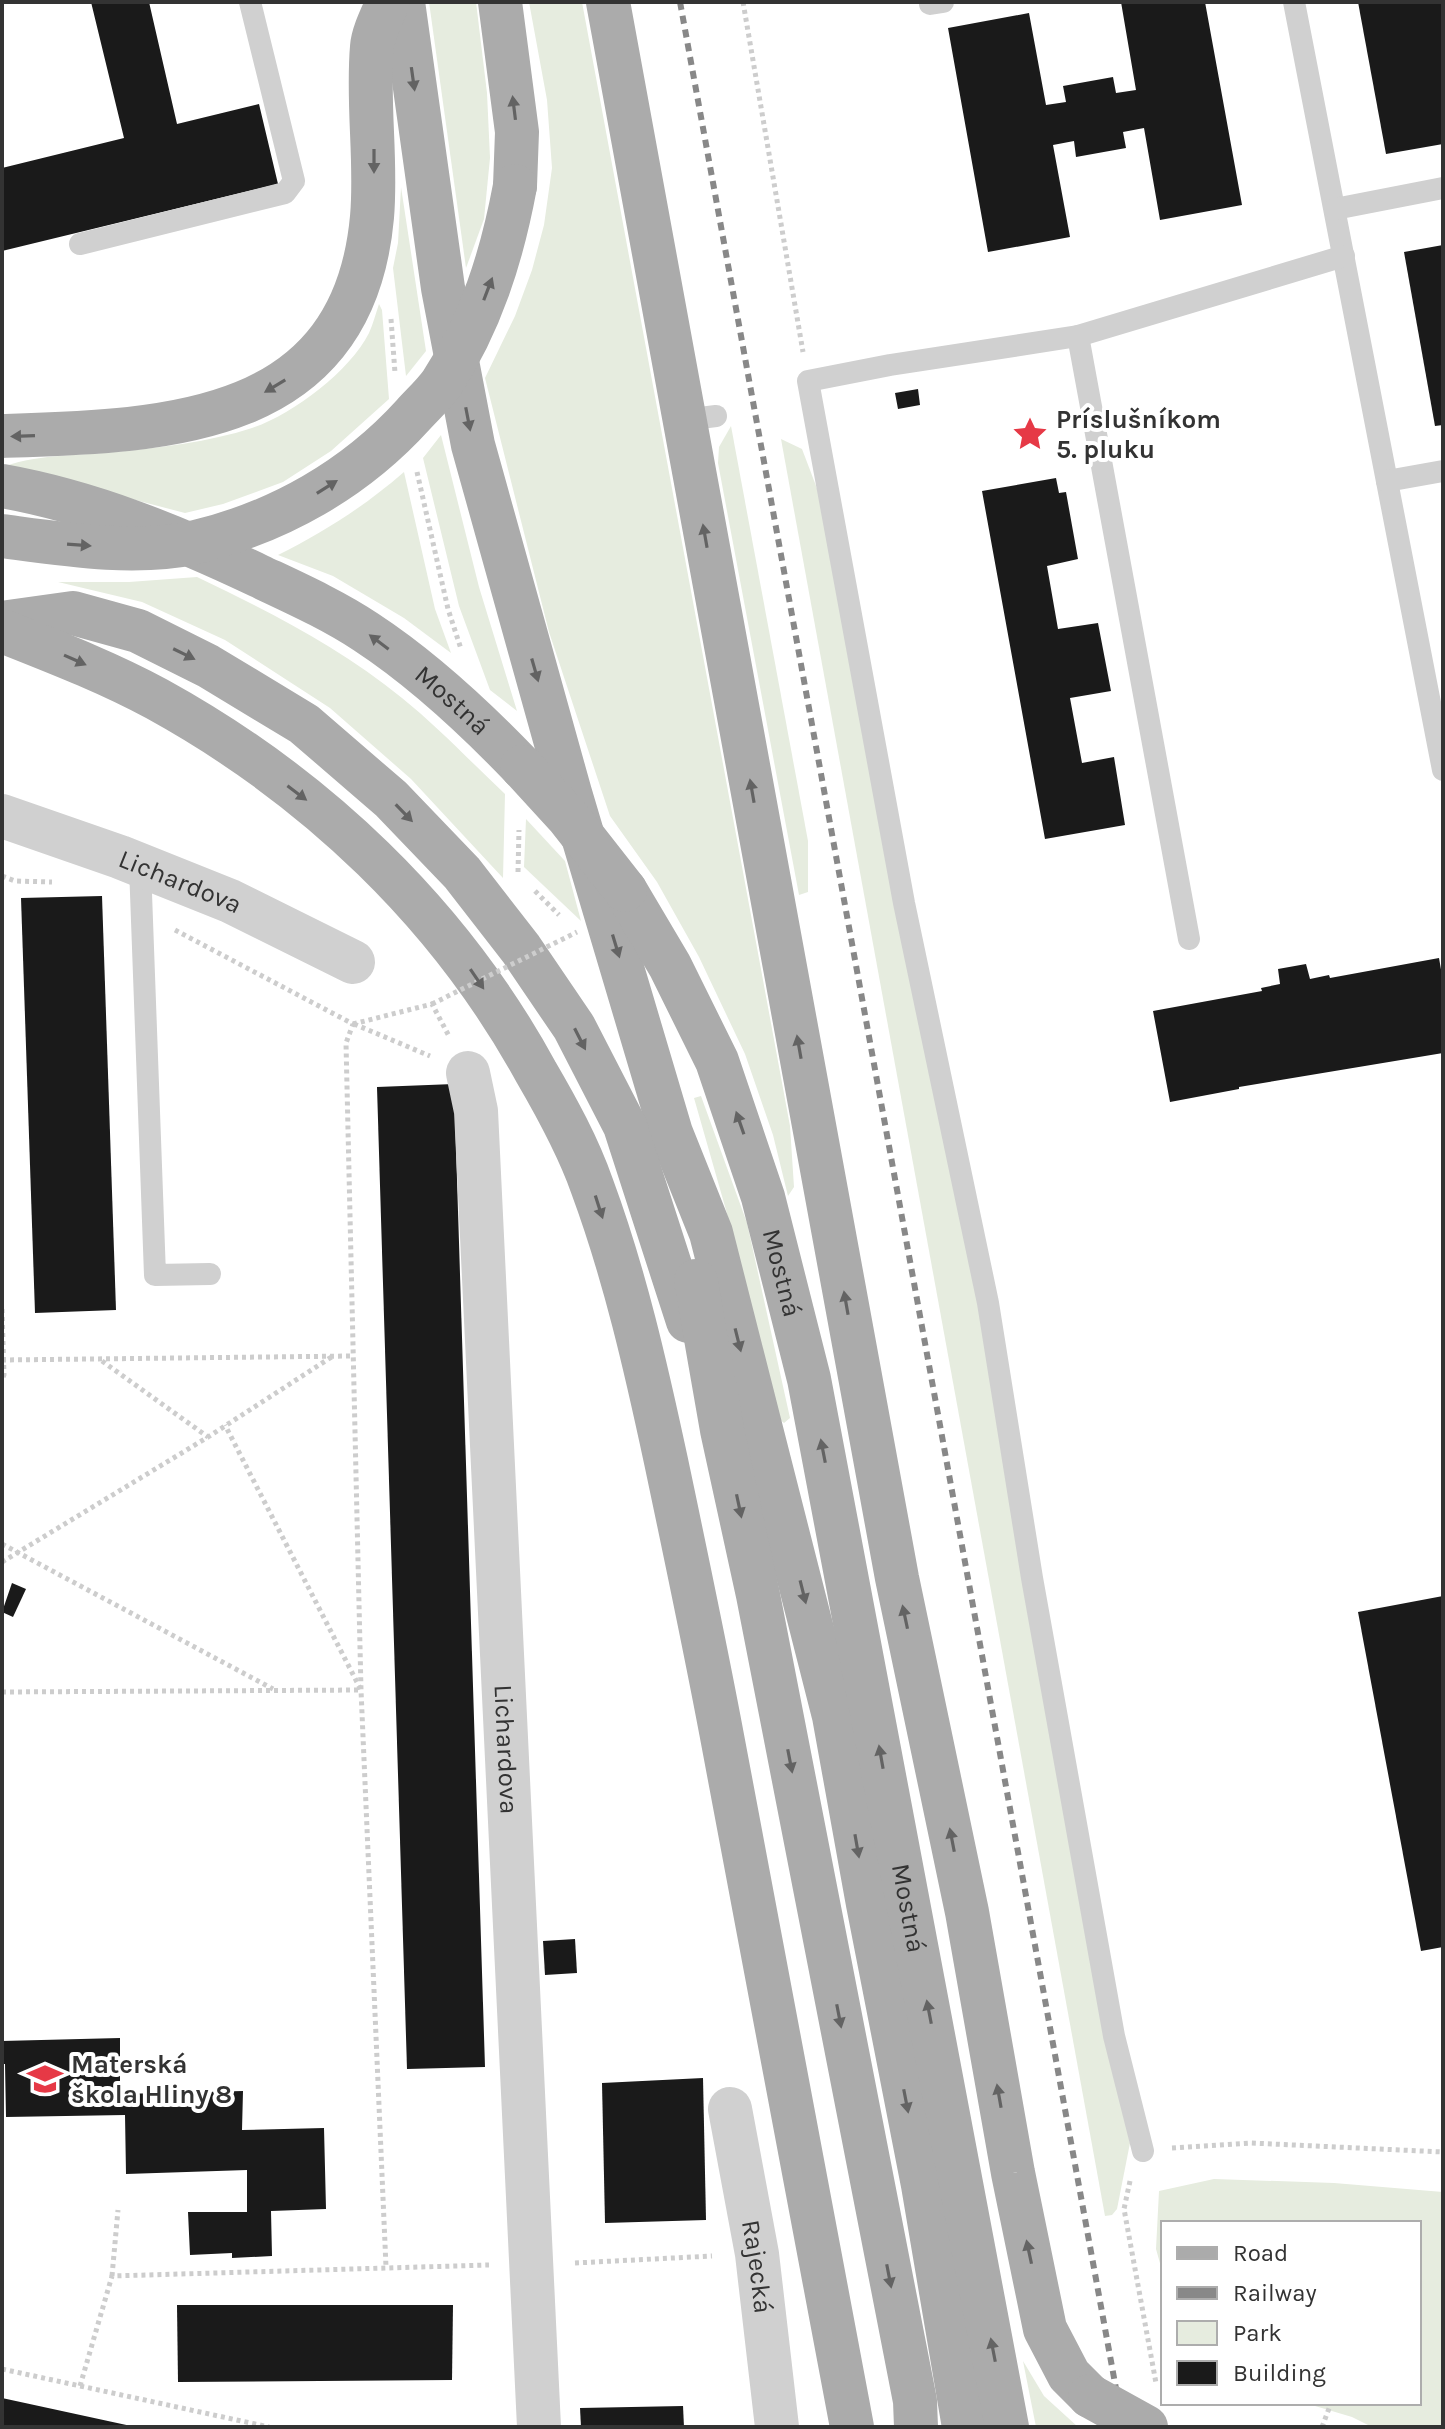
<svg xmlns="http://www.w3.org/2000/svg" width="1445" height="2429" font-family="Karla,sans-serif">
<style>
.green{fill:#e6ecdf}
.building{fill:#1a1a1a}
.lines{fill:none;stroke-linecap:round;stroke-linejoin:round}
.path{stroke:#cdcdcd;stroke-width:5;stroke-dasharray:4 4;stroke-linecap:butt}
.lane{stroke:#d0d0d0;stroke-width:22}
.street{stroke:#d0d0d0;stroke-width:44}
.primary{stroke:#ababab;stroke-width:44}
.rail{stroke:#888;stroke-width:6;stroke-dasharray:8 6;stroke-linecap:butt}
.path-bridge{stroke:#cdcdcd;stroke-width:5;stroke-dasharray:4 4;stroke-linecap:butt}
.primary-bridge{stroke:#ababab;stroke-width:44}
.oneway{fill:#636363}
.labels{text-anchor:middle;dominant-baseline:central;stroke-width:8;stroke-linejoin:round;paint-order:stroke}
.poi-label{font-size:26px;font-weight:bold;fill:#333;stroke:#fff;text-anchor:start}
.street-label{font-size:26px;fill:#333;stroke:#fff}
</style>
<rect width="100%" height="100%" fill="#fff"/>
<g class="green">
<polygon points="429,2 476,2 487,93 490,158 484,219 466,268"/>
<polygon points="529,2 582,2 790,1126 794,1187 788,1196 773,1135 745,1054 699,957 657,882 610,816 549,632 485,378 515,316 532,270 544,225 552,168 547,100"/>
<polygon points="401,187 426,351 406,376 393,268 398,243"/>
<path d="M379,304L382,310L389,399L331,451L283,482L223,504L185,513L5,466C42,454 76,456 114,452C159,448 209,442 252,428C292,415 350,371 369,333C373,324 376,313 379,304Z"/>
<polygon points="731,426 808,841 808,892 799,895 718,463 719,447"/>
<polygon points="441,435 479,587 517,711 490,690 459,606 423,458"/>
<polygon points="781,439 802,449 821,499 958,1194 1130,2143 1117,2209 1112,2215 1105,2216"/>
<path d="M404,472L435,609L451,653L404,618L333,576L278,555C324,532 365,506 404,472Z"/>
<path d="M197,577C268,611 340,647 402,698C438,727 471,762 505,794L503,878L411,779L330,708L225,640L142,602L58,582H129Z"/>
<polygon points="526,819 565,861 581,921 524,867"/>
<polygon points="701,1096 747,1223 790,1418 784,1423 779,1419 726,1210 694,1098"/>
<polygon points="1214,2179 1334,2183 1443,2192 1443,2427 1372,2427 1352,2417 1305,2403 1419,2403 1419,2223 1163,2223 1163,2274 1156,2249 1159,2191"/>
<polygon points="1023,2361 1044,2396 1078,2427 1036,2427"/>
</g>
<g class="building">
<polygon points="91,2 149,2 177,124 259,104 278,184 2,251 2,168 124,138"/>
<polygon points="1121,2 1205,2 1242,205 1160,220 1144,128 1123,132 1126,148 1076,157 1074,141 1053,145 1070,237 988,252 948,28 1029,13 1046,105 1066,102 1063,86 1113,77 1116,93 1136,90"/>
<polygon points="1358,2 1443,2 1443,144 1386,154"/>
<polygon points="1443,245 1443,425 1435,426 1404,252"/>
<polygon points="918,389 920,405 898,409 895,393"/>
<polygon points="1056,478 1059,493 1066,492 1078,559 1047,566 1058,629 1098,623 1111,691 1070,698 1082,763 1114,757 1125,825 1045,839 982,491"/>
<polygon points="102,896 116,1310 35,1313 21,898"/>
<polygon points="1439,958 1443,981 1443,1053 1239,1087 1239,1089 1170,1102 1153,1011 1262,991 1261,988 1280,984 1278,969 1306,964 1310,979 1329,975 1330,978"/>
<polygon points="454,1084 485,2067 407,2069 377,1087"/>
<polygon points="12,1583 26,1589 13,1617 2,1612"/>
<polygon points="1443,1596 1443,1947 1421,1951 1358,1612"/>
<polygon points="575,1939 577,1973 545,1975 543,1941"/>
<polygon points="120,2038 120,2094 243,2091 242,2130 324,2128 326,2209 271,2211 272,2256 232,2258 232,2253 190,2255 188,2212 247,2212 247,2170 126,2174 125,2115 6,2117 5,2064 2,2064 2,2041"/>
<polygon points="703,2078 706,2220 605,2223 602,2083"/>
<polygon points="177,2305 453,2305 452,2380 178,2382"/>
<polygon points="2,2398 131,2426 131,2427 2,2427"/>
<polygon points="683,2406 684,2427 581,2427 580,2408"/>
</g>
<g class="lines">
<g class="path">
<polyline points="743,2 803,352"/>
<polyline points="391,319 395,373"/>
<polyline points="417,472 448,609 461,649"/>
<polyline points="518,872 519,830"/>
<polyline points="2,876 15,881 52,882"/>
<polyline points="535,891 559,915"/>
<polyline points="175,930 353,1024 346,1043 361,1690 386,2267"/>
<polyline points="353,1024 432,1004 450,1038"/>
<polyline points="354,1024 430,1056"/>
<polyline points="2,1309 4,1375 2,1379"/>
<polyline points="2,1360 352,1356"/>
<polyline points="102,1361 208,1437"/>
<polyline points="2,1544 273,1689"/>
<polyline points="2,1562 208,1437 333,1356"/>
<polyline points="2,1692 361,1690 225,1425"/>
<polyline points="1172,2148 1251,2143 1443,2152"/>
<polyline points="1130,2181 1124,2209 1156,2383"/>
<polyline points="575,2263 712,2256"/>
<polyline points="112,2276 118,2210"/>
<polyline points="2,2369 269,2427"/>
<polyline points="80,2386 112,2276 489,2265"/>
<polyline points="1322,2427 1331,2403"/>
</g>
<g class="lane">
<polyline points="1294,2 1443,770"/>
<polyline points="930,4 943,2"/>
<polyline points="1335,209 1443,188"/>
<polyline points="80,244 285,193 294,181 250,2"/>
<polyline points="1078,336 1189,939"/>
<polyline points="684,420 716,416"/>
<polyline points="1387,481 1443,471"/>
<polyline points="140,866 155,1275 210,1274"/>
<polyline points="1143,2151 1114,2036 1032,1578 988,1303 904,903 808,381 890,365 1078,336 1344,256"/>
</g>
<g class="street">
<path id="s1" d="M2,816L120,857L230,901L353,962"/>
<path id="s2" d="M468,1073L476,1111L539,2427"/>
<path id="s3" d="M730,2109L757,2254L777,2427"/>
</g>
<g class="primary">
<polyline points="403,2 443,288 473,445 570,793 671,1133 711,1233 834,1716 868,1904 923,2185 964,2427"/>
<polyline points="500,2 517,132 515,186"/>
<polyline points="608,2 897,1578 967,1912 1013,2173 1045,2329 1069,2375 1090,2396"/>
<path d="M2,436C167,431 353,427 372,217C377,161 367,104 372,47C373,33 382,16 388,2"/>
<path id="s4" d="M2,486C92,502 177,537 259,576C295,593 333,610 366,632C424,670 475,718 522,767"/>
<polyline points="2,623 73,613 138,631 208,666 304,724 391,799 462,873 521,949 574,1027 625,1126 688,1321"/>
<path d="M2,631C55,652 107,672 157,699C315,786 449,913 536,1072C557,1108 578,1146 592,1186C625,1275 646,1368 666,1461C685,1551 704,1641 721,1731C764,1963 808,2195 852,2427"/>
<path id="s5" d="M625,890L670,966L717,1061L763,1197L809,1379L1007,2427"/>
<polyline points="696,1281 722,1430 758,1595 915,2401 916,2427"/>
</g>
<polyline class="rail" points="680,2 1123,2427"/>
<polyline class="path-bridge" points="432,1004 577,932"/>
<g class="primary-bridge">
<path d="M2,536C62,544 136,556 196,542C279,522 355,479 413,415C422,405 433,395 441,384C481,323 502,256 515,186"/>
<polyline points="522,767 567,816 625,890"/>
<polyline points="1090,2396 1146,2427"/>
</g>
</g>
<defs><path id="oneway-solid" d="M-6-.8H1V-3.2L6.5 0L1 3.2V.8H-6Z" transform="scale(2)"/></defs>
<g class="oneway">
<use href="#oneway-solid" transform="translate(413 79) rotate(82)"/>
<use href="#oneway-solid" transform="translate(514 108) rotate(-97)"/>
<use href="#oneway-solid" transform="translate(374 161) rotate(90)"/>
<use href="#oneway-solid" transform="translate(488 289) rotate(-69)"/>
<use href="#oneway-solid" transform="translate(275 386) rotate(149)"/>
<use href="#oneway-solid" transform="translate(468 419) rotate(79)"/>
<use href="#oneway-solid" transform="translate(23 436) rotate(178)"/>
<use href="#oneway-solid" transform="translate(327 487) rotate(-32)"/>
<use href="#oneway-solid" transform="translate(705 536) rotate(-100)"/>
<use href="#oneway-solid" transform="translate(79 545) rotate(4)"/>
<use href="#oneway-solid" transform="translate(379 642) rotate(-143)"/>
<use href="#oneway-solid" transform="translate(184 654) rotate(26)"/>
<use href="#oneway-solid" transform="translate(75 660) rotate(24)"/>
<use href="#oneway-solid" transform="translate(535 670) rotate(74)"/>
<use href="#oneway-solid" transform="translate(752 791) rotate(-100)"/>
<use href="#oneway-solid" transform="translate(297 793) rotate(37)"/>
<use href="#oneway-solid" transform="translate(404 813) rotate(46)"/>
<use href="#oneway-solid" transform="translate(616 946) rotate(73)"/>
<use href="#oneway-solid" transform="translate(477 979) rotate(56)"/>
<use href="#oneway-solid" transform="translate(580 1039) rotate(63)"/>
<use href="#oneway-solid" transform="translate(799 1047) rotate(-100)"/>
<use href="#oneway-solid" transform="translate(740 1123) rotate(-109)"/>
<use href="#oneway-solid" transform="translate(599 1207) rotate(72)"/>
<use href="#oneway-solid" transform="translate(846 1303) rotate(-100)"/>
<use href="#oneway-solid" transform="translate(738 1340) rotate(76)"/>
<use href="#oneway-solid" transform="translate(823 1451) rotate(-101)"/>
<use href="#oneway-solid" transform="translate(739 1506) rotate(78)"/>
<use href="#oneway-solid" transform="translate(803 1592) rotate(76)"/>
<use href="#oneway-solid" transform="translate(905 1617) rotate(-102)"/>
<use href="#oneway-solid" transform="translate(881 1757) rotate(-100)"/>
<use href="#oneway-solid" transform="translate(790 1761) rotate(79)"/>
<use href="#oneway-solid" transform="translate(952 1840) rotate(-101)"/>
<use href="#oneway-solid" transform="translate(857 1846) rotate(80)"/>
<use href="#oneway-solid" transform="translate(929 2012) rotate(-101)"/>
<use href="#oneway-solid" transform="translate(839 2016) rotate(79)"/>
<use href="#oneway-solid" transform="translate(999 2096) rotate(-100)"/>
<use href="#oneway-solid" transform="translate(906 2101) rotate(79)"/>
<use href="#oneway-solid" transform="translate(1029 2252) rotate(-102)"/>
<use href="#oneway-solid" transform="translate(889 2276) rotate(79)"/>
<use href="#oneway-solid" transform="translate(993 2350) rotate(-101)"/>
</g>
<defs>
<g id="sight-bare" transform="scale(2.76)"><path d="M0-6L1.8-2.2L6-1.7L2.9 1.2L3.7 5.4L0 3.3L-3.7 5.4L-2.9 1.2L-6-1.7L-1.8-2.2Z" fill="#e63946" stroke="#fff" stroke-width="2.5" paint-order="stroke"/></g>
<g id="school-bare" transform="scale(2.76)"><path d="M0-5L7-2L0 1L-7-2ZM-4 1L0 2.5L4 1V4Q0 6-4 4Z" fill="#e63946" stroke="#fff" stroke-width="2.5" paint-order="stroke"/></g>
</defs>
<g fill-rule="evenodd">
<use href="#sight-bare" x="1030" y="434"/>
<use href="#school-bare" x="45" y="2079"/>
</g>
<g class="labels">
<g class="poi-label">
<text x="1056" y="419">Príslušníkom<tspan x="1056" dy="30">5. pluku</tspan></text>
<text x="71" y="2064">Materská<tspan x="71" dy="30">škola Hliny 8</tspan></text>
</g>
<g class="street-label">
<text stroke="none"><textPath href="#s4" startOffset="504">Mostná</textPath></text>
<text stroke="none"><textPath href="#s1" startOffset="190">Lichardova</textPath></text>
<text stroke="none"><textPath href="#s5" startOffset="416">Mostná</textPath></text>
<text stroke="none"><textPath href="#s2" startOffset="678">Lichardova</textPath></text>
<text stroke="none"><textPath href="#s5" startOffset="1064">Mostná</textPath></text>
<text stroke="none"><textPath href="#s3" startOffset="160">Rajecká</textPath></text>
</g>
</g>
<rect width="1445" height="2429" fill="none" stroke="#333333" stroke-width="8"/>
<rect x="1161" y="2221" width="260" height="184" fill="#ffffff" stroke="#adadad" stroke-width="2"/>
<rect x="1177" y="2247" width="40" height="12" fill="#ababab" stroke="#adadad" stroke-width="2"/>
<text x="1233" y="2261" font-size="24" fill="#333333">Road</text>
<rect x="1177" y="2287" width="40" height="12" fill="#888888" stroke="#adadad" stroke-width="2"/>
<text x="1233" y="2301" font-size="24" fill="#333333">Railway</text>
<rect x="1177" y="2321" width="40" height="24" fill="#e6ecdf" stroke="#adadad" stroke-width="2"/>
<text x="1233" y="2341" font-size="24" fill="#333333">Park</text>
<rect x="1177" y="2361" width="40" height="24" fill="#1a1a1a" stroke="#adadad" stroke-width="2"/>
<text x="1233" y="2381" font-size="24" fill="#333333">Building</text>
</svg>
